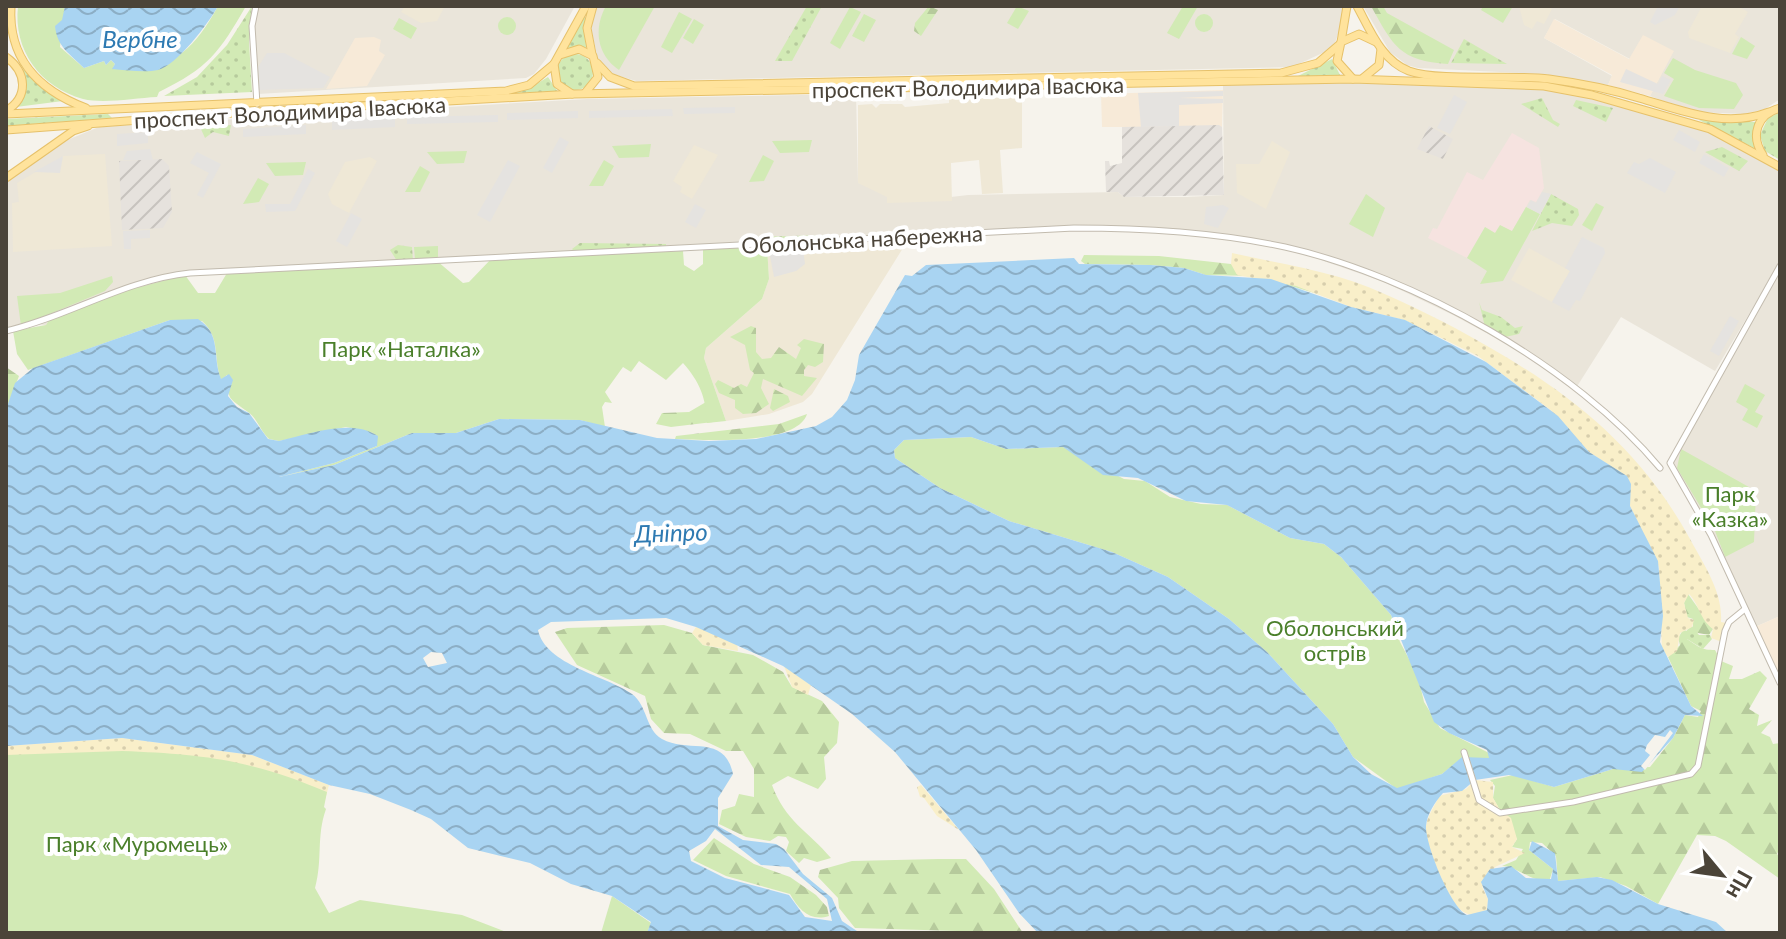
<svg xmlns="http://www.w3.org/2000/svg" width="1786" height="939" font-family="Lato,sans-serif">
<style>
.residential{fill:#eae5da}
.commercial{fill:#f7ead8}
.industrial{fill:url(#industrial-furrows)}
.education{fill:#efe8d6}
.medical{fill:#f6e3e0}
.grass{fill:url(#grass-dots)}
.forest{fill:url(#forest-firs)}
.sand{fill:url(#sand-dots)}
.green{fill:#d2eab5}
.parking{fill:#e5e3e0}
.water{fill:url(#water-waves);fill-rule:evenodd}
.pier{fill:#f6f3ec}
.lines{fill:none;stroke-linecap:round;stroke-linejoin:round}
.minor-casing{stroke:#c2bbae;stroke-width:7}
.major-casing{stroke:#e6c16a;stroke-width:9}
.minor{stroke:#fff;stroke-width:5}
.major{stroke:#ffe39c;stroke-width:7}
.labels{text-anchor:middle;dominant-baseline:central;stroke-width:8;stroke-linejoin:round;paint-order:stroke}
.street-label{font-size:22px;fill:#4b4439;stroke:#fff}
.park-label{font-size:22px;fill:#4a7f2a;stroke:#fff}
.water-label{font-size:24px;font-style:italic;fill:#2e7ab2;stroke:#fff}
</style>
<defs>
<pattern id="industrial-furrows" width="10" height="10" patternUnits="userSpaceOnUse" patternTransform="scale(2)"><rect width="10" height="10" fill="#e6e2dd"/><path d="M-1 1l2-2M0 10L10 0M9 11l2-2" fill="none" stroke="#c7c3be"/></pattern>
<pattern id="grass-dots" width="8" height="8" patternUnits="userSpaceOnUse" patternTransform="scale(2)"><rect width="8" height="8" fill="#d2eab5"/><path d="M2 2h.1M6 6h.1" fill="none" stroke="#b6ca9c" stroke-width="1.8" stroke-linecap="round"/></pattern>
<pattern id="forest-firs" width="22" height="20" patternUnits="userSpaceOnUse" patternTransform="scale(2)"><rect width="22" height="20" fill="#d2eab5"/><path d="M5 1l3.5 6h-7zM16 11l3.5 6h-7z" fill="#b6ca9c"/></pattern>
<pattern id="sand-dots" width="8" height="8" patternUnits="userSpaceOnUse" patternTransform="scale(2)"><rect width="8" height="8" fill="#f9efc9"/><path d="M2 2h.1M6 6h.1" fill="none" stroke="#d7cead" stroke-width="1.8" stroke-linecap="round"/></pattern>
<pattern id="water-waves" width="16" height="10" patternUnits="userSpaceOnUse" patternTransform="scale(2)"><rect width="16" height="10" fill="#a9d4f2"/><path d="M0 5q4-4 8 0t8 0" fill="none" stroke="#8caec5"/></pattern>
</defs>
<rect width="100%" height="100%" fill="#f6f3ec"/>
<g class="residential">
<polygon points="258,6 575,6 546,59 534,74 526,78 258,94 253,26"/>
<polygon points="597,6 1342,6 1343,20 1335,43 1327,51 1292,67 636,81 613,74 598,59 591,29"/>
<polygon points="1363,6 1780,6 1780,99 1765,109 1744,114 1694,112 1650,96 1673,51 1630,59 1555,19 1544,38 1612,76 1608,85 1543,74 1418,68 1407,65 1390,52"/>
<polygon points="1359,83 1545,88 1635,106 1712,133 1780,171 1780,262 1715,371 1621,317 1576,388 1518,350 1453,315 1384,282 1298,252 1215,237 1106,229 185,275 49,320 46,325 35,324 6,333 6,183 60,143 99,127 587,99 856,94 858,183 952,200 951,197 968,195 1118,192 1124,197 1187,197 1224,195 1223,84"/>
<polygon points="1780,269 1780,616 1755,627 1714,538 1673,461"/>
</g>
<g class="commercial">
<polygon points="1554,19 1629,59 1643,35 1674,51 1650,96 1608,85 1612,75 1544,38"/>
<polygon points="374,37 381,40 379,51 385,55 367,86 326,89 355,38"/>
<polygon points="1223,90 1222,127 1102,127 1101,94"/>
<polygon points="1780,616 1780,680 1755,627"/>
</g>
<g class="industrial">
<polygon points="1219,125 1222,127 1224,195 1124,197 1118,192 1106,192 1105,161 1109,161 1110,166 1122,163 1122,127"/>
<polygon points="1429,126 1453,139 1443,159 1417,149"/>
<polygon points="162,159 169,166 172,212 163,228 122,230 119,161"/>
</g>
<g class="education">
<polygon points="405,6 445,6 437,21 421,23 401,12"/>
<polygon points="1519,6 1547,6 1552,9 1544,24 1537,21 1532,29 1524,25"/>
<polygon points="1702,6 1738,6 1748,12 1735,34 1739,37 1730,53 1689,38 1688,32"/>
<polygon points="1022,97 1022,148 1000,150 1003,193 982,194 979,160 951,163 952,201 887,203 887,197 858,183 858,105 872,104 876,108 880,104 902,104 905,107 949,103 949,98"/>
<polygon points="1272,141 1290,152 1266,209 1237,193 1236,164 1259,164"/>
<polygon points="694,145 718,155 692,199 680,192 682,187 673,181"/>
<polygon points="105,154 112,246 13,252 12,203 19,202 17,183 63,156"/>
<polygon points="370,157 377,161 349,213 332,204 328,194 345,162"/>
<polygon points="891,239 903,248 812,394 803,402 769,414 726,421 704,358 706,348 762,299 769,279 767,246"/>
<polygon points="1529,248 1570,271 1552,302 1511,280"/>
</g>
<polygon class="medical" points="1512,133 1539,148 1544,188 1536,202 1530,200 1512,231 1495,233 1485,227 1467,258 1428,238 1433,228 1437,229 1467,172 1483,180"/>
<g class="grass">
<polygon points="252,6 249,42 252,92 164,96 197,77 227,45"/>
<polygon points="807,6 822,6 792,61 775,61"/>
<polygon points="585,14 586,49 566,48"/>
<polygon points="1464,39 1507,64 1451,63"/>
<circle cx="575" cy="72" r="18"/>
<polygon points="1332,59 1340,75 1296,77"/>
<polygon points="22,68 41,87 63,101 16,107 25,90"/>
<polygon points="548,77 558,92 514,93 528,89"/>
<polygon points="1542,98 1553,120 1560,124 1558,127 1521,104"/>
<polygon points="1576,100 1613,108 1606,122 1573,106"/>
<polygon points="1780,112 1780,160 1765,151 1760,135 1768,118"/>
<polygon points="108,114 112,118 6,126 6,119"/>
<polygon points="1699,120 1756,122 1754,148"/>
<polygon points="231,125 229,136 213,132 205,138 200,127"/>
<polygon points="1722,147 1748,161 1739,171 1705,152"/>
<polygon points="1551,194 1578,209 1579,215 1572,226 1552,223 1532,231"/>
<polygon points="827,235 827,237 747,242 747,237"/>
<polygon points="580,243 666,244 666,247 574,251 572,249"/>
<polygon points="398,245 412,247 413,261 397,261 390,250"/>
<polygon points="438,246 438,260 415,260 414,247"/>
<polygon points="1479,302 1482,310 1501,317 1515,328 1523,326 1519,334 1505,337 1485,327"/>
<polygon points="1692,626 1699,635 1710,635 1712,639 1703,649 1687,639 1687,630"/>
</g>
<g class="forest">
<polygon points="929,6 938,10 921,36 914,31 915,23"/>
<path d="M1371,6H1383L1387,13L1454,50L1448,64C1400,61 1393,46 1371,6Z"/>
<polygon points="1084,255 1159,256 1231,264 1406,313 1478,355 1405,320 1257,276 1206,275 1184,268 1151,265 1085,264 1081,261"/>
<polygon points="751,326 756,328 756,352 762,359 771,358 779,347 796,359 801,348 797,345 804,339 824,344 823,362 815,367 808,365 804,370 804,376 817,378 802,396 763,379 761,388 769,404 756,413 743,414 735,408 735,400 719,393 715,384 718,380 734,388 741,384 747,387 754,373 750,370 745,345 730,337"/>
<polygon points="6,367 19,376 6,410"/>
<polygon points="774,389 788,396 790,402 773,411 770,408"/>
<polygon points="706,402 711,403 713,422 671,427 656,424 662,413 689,412"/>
<path d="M807,414C797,446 704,440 675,439L676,436L779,424Z"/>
<polygon points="1688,594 1713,629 1709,635 1693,632 1693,619 1687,617 1684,603"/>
<path d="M664,625L692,633L703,645L753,655L783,672L792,687L822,701L839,722L837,743L824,757L826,779L818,789L788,776L772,785C785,821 808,831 831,858L817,862L804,858L799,863L786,851L789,842L786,837L778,836L770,841L746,837L719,824L722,810L735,806L739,794L754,797V769L743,751H726L690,734L664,733L651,719L645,696L577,665L555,632L567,628Z"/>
<path d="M1683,630L1688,631L1687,639C1699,647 1701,650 1715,650L1721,661L1733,666L1729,679H1742L1760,671L1767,678L1749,709L1759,715L1757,726L1772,720L1761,733L1770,737L1773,744L1780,743V848L1777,854L1780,858V879L1726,841L1715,836L1697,835L1658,904L1626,886L1600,877L1558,881L1556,856L1542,843L1530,842L1529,850L1553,869L1549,882C1528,880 1516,866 1502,866L1516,860L1523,849L1512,847L1517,839L1493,798L1495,786L1490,780L1513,775L1554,787L1613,769L1650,767L1673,738L1685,715L1698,717L1701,711L1691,706L1668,657L1680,645L1678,638Z"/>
<path d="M714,838L754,864L790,877L816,895L827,907L829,916C810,922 799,910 790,894L726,876L693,860Z"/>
<polygon points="938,859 966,859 994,889 1023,933 855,928 839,908 838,898 818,877 820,870 852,861"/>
</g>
<g class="sand">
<path d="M1232,253C1268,261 1304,267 1339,277C1379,289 1418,309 1455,328C1555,382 1634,437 1690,539C1704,565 1723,592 1721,622L1731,624L1722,642L1711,638L1713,629C1700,620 1699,604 1689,594L1684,603L1688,618L1694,620L1692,627L1680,633L1677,651L1668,657L1662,649L1659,567L1630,506L1628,478L1583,448L1552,411L1478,356L1405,320L1351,307L1296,286L1237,275L1231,264Z"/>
<polygon points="696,627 737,643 738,651 703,645 692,633"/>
<polygon points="784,666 811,685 808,695 792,687"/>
<polygon points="122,738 252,755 329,785 325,800 6,766 6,746"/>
<path d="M1475,780L1493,782V798L1500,810L1511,818L1517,839L1512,847L1525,853L1495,867L1482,887L1488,899L1487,910L1472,915C1448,912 1428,854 1426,831C1425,818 1434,808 1439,796L1466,789Z"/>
<polygon points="921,785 959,830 937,816 924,798 920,797 917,787"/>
</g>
<g class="green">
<path d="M18,6H65L60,47L84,68L104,61L106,65L111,60L115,64L113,68C166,76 194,51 218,6H246C219,53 208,68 159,92L157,97C135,98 104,104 83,99C40,87 13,50 18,6Z"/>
<path d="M606,6H655L619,70C597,55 593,29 606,6Z"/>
<polygon points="1017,6 1029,11 1018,29 1007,23"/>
<polygon points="1183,6 1198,6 1179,39 1167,33"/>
<polygon points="1483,6 1513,6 1503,23 1481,10"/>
<polygon points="850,7 861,12 840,49 830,43"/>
<polygon points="679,12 692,19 672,53 661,47"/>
<polygon points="864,14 876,20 864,42 852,36"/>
<circle cx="1204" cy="23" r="9"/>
<circle cx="507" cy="26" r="9"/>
<polygon points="399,18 417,28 411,39 393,29"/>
<polygon points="694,19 704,25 693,44 683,38"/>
<polygon points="1741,37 1755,46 1747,59 1732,54"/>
<polygon points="1673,58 1695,70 1736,83 1743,95 1734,109 1699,108 1664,96 1674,79 1664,73"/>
<polygon points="812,140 809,152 780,153 772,141"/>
<polygon points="651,144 649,157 619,158 612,146"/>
<polygon points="467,151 464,163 437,164 427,152"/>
<polygon points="763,155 774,161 764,181 749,182"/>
<polygon points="604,160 614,166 603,186 589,186"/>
<polygon points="306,162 303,175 275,176 266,163"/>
<polygon points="420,166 430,172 420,192 405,192"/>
<polygon points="258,178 269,184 259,202 243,204"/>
<polygon points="1366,194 1385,208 1373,237 1349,224"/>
<polygon points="1596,203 1604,207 1592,231 1582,225"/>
<polygon points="1526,207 1540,214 1503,281 1480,284 1487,271 1467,258 1485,227 1495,233 1500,225 1512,231"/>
<path d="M767,246L769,279L762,299L706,348L704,358L726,421L707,423C706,398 700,382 683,363L666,380L639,361L631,372L623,367L605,392L612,403L605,402L602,407L605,427L580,420L499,419L456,433H412L334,465L279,477L334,463L377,446L373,433L346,427L279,441L269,439C261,432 257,418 248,412C228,397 228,401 227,375L221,380C213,358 221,338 202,321L170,320L28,370L17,354L13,331L46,325L49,320L95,299L185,275L198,293H215L227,273L437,261L463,283L469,282L492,258L683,251L684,265L694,271L703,264V250Z"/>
<polygon points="112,276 113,282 105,291 21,326 17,296 60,293"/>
<polygon points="1745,384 1765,395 1755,412 1763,416 1757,428 1742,420 1748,409 1736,402"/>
<polygon points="971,437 1006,449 1063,447 1124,479 1145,481 1170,497 1201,504 1227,505 1290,538 1324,544 1341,557 1391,615 1400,642 1418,676 1424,702 1440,728 1489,753 1489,758 1462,758 1442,774 1397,789 1353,757 1333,724 1267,652 1229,619 1168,577 1112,552 1009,521 940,488 895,458 894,450 904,440"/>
<polygon points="1681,449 1756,491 1754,542 1725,557 1715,531 1677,468"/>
<path d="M122,751C203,754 252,760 327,792L324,807L326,809C316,837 323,859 315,888L329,913L360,900L462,915L509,933H6V755Z"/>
<polygon points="612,896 651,923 647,933 601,933"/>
</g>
<g class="parking">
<polygon points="1658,6 1680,6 1675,15 1655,25 1650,22"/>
<polygon points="267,53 284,53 330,77 323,88 259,90 258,67"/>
<polygon points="1626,69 1658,84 1662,76 1671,80 1663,94 1620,82"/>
<polygon points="1223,91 1223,96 1179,98 1223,99 1223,103 1179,105 1179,126 1141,127 1138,93"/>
<polygon points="1454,95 1467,102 1450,134 1437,128"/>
<polygon points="735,107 735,113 684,114 683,108"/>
<polygon points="672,109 673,116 589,118 589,111"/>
<polygon points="578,111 578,118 507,120 507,113"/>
<polygon points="498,115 498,122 407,124 407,117"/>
<polygon points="395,116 395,127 332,130 332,119"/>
<polygon points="306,125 306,134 243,137 243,129"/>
<polygon points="1679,130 1700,142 1695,152 1673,140"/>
<polygon points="148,132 148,143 117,146 117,134"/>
<polygon points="560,137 569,142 552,173 543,168"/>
<polygon points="150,149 153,160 123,160 127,151"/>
<polygon points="197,152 221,164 203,198 197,195 209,173 190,163"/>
<polygon points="1704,154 1729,168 1724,177 1699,163"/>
<polygon points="63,156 60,173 34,172"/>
<polygon points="1650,158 1676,172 1665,193 1627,173 1634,162 1639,164"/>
<polygon points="508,160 520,166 490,222 477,215"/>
<polygon points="308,169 315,173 295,211 266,212 265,204 290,204"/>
<polygon points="1542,192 1551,194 1540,214 1527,207 1531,200 1536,203"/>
<polygon points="695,204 706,210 696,228 685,222"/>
<polygon points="1223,205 1229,208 1218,228 1204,224 1206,207"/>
<polygon points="351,213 362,219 347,247 336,241"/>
<polygon points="150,230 150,238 131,239 131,249 124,249 123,231"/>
<polygon points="1582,237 1604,248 1605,253 1580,301 1576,300 1569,311 1552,302 1570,271 1565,268"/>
<polygon points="803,248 805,264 796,271 774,277 769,251"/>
<polygon points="1730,316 1739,321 1719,356 1710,351"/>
</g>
<g class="water">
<path d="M65,6H218C209,23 176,66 158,70C145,73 127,70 112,69L115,64L111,60L106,65L104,61L84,68C70,54 57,47 55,26L62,20Z"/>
<path d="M1074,258L1079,264L1151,265L1184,268L1206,275L1271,279L1351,307L1405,320L1486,362L1558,416L1589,452L1627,476L1631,484L1630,506L1658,561L1663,616L1660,642L1691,706L1703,716L1685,715L1673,738L1642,772L1613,769L1554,787L1509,775L1475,780L1462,791L1443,793C1435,802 1427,814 1426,826C1425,843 1450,907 1467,915L1487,910L1488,899L1481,882L1490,869L1511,866L1526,878L1551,879L1553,869L1529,850L1532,841L1555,853L1558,881L1597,877L1612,880L1658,904L1716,922L1728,933H1038L1019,913L976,850L895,752L852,714L783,666L696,627L666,618L551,622L538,630C545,665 607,676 632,694C648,706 645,729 662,739C689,754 724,733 733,774L718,798V826L743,840L776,844L784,849L803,874L832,898L842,921L860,933H647L651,922L612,896L571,884L530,863L468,848L431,819L411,810L370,794L329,785L252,755L122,738L6,746V410L15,383L33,368L170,320L198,319C222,334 212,357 221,379L229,374L233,380L228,396L237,407L249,413L268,439L279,441C309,434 351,418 378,436L377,446L334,463L279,477L334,465L412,433H456L499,419L580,420L657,438L709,441L756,439L816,426L832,417L847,400L855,380L859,355L905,275L912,276L926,265ZM971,437L1006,449L1063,447L1103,475L1138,478L1186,501L1227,505L1290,538L1324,544L1341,557L1391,615L1434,722L1449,733L1487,750L1489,758L1462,757L1442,774L1397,788L1371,774L1353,757L1333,724L1267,652L1229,619L1168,577L1112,552L1009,521L940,488L895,458L894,450L904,440ZM431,652L442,653L447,663L428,667L423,658ZM715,829L761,865L789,867L827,899L832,921L805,917L789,895L725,878L691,861L689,851L706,841Z"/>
</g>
<polygon class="pier" points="1670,730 1673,733 1645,770 1641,766 1650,755 1645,751 1647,745 1655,735 1665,737"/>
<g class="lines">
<g class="minor-casing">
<g id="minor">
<polyline points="256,6 252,26 257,104"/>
<polyline points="1780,266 1670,463 1711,535 1780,683"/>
<path d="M6,331C70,316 124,280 190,273L1074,228C1145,228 1215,232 1285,247C1414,276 1575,366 1660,468"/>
<polyline points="1464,752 1479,800 1500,813 1573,802 1691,774 1698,766 1725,631 1729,622 1745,609"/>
</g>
</g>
<g class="major-casing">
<g id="major">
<path d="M11,6C8,59 38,90 86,108"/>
<path d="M1357,6C1370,30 1382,61 1409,71C1441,82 1512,74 1549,79C1579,83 1610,89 1639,98C1681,110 1724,129 1769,112"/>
<polyline points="1341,42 1347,6"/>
<polyline points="592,54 587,28 593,6"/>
<polyline points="560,55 579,49 593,56 598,77 585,93"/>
<path d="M6,57C27,72 29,97 6,111"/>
<polyline points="597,63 610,77 634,86 1281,73 1318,63 1339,45"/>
<polyline points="1363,78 1379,65 1381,49"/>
<polyline points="1353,79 1337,61 1341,42 1359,34 1376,42"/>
<polyline points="572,94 557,84 554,64 586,6"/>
<polyline points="6,114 506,91 529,85 554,64"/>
<polyline points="6,130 234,113 574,94 1353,79 1544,86 1592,95 1710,129 1780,167"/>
<path d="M1763,155C1750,136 1757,114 1780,108"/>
<polyline points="6,178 73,131 88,126"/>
</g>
</g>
<use href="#minor" class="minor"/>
<use href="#major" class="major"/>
</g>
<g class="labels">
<g class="street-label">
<text transform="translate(968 87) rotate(-1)">проспект Володимира Івасюка</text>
<text transform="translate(290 112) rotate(-3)">проспект Володимира Івасюка</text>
<text transform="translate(862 239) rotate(-3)">Оболонська набережна</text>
</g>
<g class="park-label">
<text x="401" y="348">Парк «Наталка»</text>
<text x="1730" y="493">Парк<tspan x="1730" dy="25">«Казка»</tspan></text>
<text x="1335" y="627">Оболонський<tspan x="1335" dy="25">острів</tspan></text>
<text x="137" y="843">Парк «Муромець»</text>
</g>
<g class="water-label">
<text x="140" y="38">Вербне</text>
<text transform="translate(671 532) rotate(-2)">Дніпро</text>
</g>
</g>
<rect width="1786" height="939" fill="none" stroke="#4b4439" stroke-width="16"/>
<g transform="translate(1722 875) rotate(119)" stroke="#ffffff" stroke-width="6" paint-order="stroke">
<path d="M0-6L14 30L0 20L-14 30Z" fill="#4b4439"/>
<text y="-12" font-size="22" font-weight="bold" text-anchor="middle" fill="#4b4439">Пн</text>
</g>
</svg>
